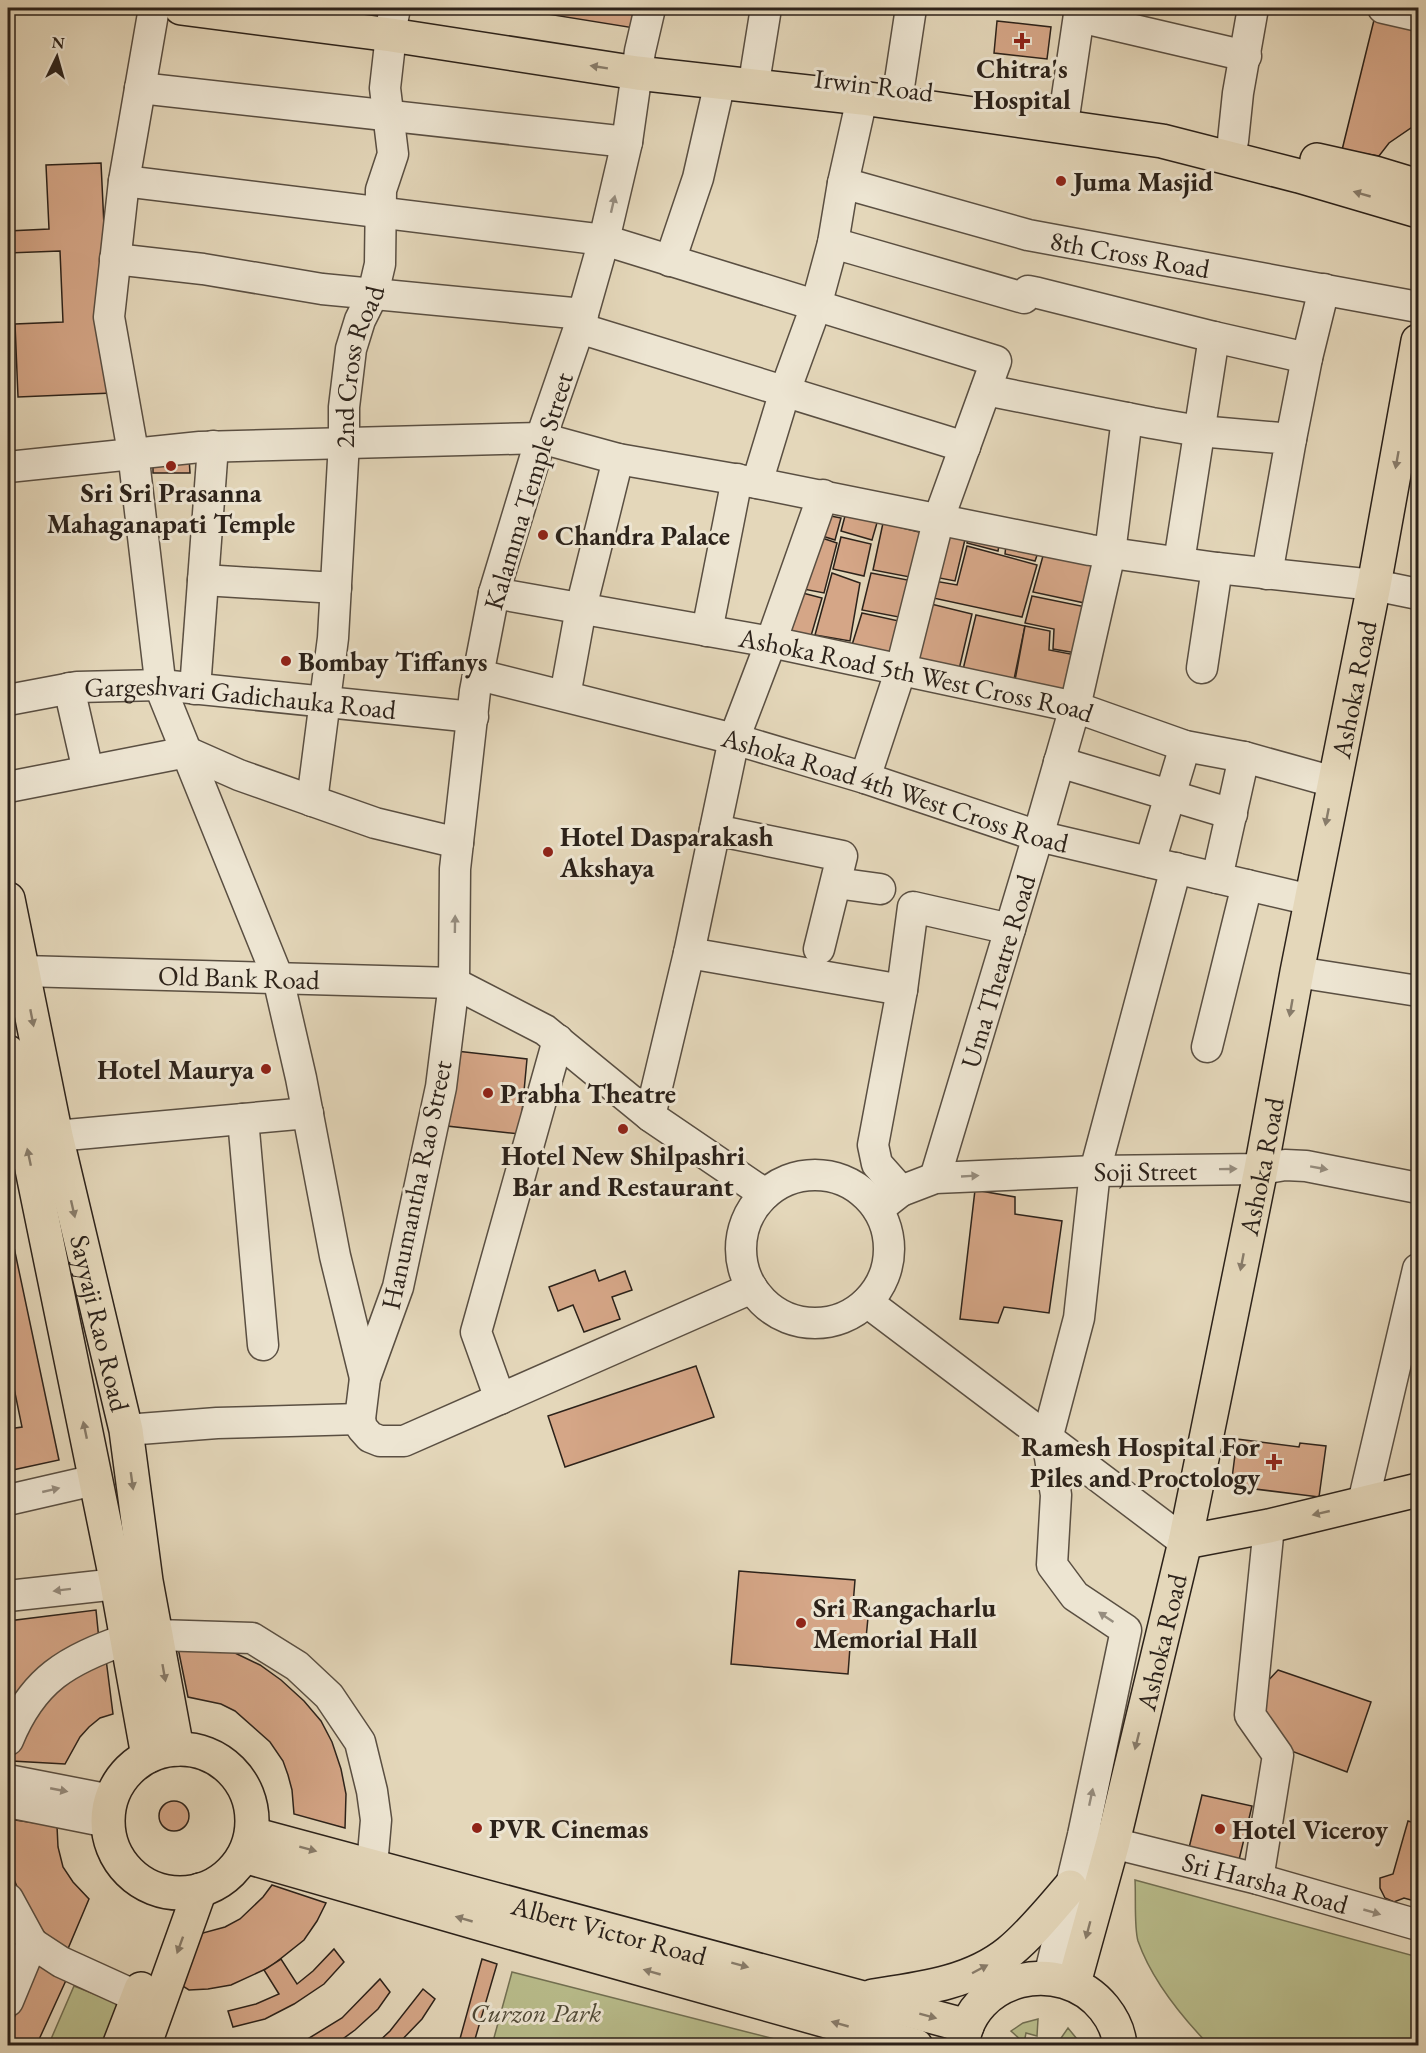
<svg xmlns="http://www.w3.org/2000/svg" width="1426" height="2053" font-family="'EB Garamond',serif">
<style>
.green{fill:#b9bd8c;stroke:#727053;stroke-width:1.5}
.building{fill:#d5a687;stroke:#2c221a;stroke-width:1.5}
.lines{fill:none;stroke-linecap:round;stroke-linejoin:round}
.minor-casing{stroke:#5a4f42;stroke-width:33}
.major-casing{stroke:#2c221a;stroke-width:36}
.minor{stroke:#ede5d2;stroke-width:30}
.major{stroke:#e4d7ba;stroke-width:33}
.oneway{fill:#887c6a}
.oneway2{fill:#968d7f}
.poi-dot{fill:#8f2418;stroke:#ede5d2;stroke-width:2}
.labels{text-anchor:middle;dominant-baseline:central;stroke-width:6;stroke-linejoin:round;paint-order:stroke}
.poi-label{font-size:27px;font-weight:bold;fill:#2c221a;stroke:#ede5d2;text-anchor:start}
.street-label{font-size:27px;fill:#2c221a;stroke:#ede5d2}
.park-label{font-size:27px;font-style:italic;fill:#4f4936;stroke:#ede5d2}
</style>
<rect width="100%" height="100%" fill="#e4d7ba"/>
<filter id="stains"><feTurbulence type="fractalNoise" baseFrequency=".00333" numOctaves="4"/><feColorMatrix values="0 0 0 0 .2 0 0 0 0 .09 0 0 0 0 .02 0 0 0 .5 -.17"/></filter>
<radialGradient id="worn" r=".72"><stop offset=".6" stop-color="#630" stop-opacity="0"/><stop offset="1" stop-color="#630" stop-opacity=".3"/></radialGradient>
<g class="green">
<path d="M1135,1880L1418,1957V2045H1209C1181,2016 1152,1981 1138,1941C1134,1928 1136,1896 1135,1880Z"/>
<polygon points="512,1972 798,2045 492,2045"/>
<polygon points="74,1986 127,2007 112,2045 48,2046"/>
<polygon points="1038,2019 1037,2036 1026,2033 1024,2043 1011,2031 1023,2023"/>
<polygon points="1068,2028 1077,2039 1080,2045 1067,2045 1067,2043 1059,2041"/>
</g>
<g class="building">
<polygon points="542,8 637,8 634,28 541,13"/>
<polygon points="1375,16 1418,27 1418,123 1389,143 1379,156 1342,150"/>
<polygon points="997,21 1051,27 1047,59 994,53"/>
<polygon points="101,163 112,393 18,397 15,324 63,322 60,251 8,253 8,231 49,229 46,165"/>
<polygon points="189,457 190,473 153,473 153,458"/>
<polygon points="849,501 881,509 872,540 841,531"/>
<polygon points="826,515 841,518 835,540 819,535"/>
<polygon points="883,523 931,535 920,579 873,570"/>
<polygon points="944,523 968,527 955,581 929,576"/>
<polygon points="971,529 1001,534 998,551 967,543"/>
<polygon points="816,536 837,543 824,593 798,588"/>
<polygon points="1007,536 1041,544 1035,561 1005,554"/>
<polygon points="841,537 871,544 864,576 833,569"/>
<polygon points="1046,545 1105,555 1094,605 1033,592"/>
<polygon points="967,546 1037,565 1022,617 924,596 929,580 957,585"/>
<polygon points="832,573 860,583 850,641 815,635"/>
<polygon points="871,573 918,582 909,619 862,610"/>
<polygon points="795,591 822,598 811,636 781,630"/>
<polygon points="1032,596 1091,608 1082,654 1053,649 1054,629 1025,623"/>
<polygon points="927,603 972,614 957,678 907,667"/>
<polygon points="862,613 908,623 902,654 852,645"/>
<polygon points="976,615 1025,626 1012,689 961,678"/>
<polygon points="1025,626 1050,631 1049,650 1081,656 1072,703 1013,691"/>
<polygon points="456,1051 527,1059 520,1134 447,1126"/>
<polygon points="975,1190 1015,1197 1015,1214 1062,1221 1049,1313 1004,1307 998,1323 960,1319"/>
<polygon points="8,1219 59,1460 8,1471 8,1429 22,1427 8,1359"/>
<polygon points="595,1270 599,1281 625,1271 632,1290 612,1297 620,1319 584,1332 573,1305 558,1311 549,1287"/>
<polygon points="696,1366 714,1417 565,1467 548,1416"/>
<polygon points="1237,1439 1299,1447 1300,1443 1326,1446 1319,1497 1231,1486"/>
<polygon points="739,1571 855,1580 853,1605 869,1607 865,1649 850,1647 848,1674 731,1664"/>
<polygon points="96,1610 99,1640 8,1714 8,1621"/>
<polygon points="177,1643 225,1649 235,1653 260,1665 281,1680 304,1701 321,1721 332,1742 341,1769 346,1794 345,1828 294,1814 292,1790 288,1775 283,1761 270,1742 235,1711 221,1704 188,1697"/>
<polygon points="106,1659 113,1714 100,1718 89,1727 80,1737 65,1764 12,1761 21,1734 61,1683"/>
<polygon points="1278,1670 1371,1702 1347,1772 1286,1749 1261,1711 1265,1684"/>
<polygon points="1202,1795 1252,1806 1238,1864 1188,1852"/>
<circle cx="174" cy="1816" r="15"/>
<polygon points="8,1819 57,1826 58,1847 63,1867 73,1882 89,1899 67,1951 47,1936 37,1923 21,1897 8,1864"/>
<polygon points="1408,1821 1418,1824 1418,1902 1404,1898 1394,1902 1385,1898 1380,1888 1380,1878 1393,1874"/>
<polygon points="272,1885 326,1903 317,1921 304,1940 270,1967 231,1985 208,1989 189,1990 181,1985 199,1934 225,1927 240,1919 263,1897"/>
<polygon points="8,1932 14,1943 8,1960"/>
<polygon points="334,1949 344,1962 324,1984 294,2004 265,2019 233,2027 228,2011 256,2004 279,1994 264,1970 281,1959 297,1984 313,1971"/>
<polygon points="482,1959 497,1964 473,2046 458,2046"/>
<polygon points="37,1964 68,1976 36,2046 8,2046 8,2032"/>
<polygon points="380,1979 390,1992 378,2009 355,2030 333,2046 296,2046 342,2018"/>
<polygon points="423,1989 435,1999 422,2019 396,2046 374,2046 390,2031"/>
</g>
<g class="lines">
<g class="minor-casing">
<g id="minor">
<polyline points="154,8 124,181 109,317 133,452 161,689 278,978 301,1078 335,1256 365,1378"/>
<polyline points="650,8 640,51 627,142 604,240 579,328 541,438 494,593 475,691 455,869 454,983 441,1087 398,1287 365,1378 360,1419 362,1428 370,1437 380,1441 404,1441 752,1288"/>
<polyline points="1383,8 1418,16"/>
<polyline points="1079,17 1246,56"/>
<polyline points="393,18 395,8"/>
<polyline points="756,70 766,8"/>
<polyline points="899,87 911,8"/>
<polyline points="140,88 627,142"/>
<polyline points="1065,110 1080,8"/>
<polyline points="1233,141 1238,93 1253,8"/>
<polyline points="124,181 604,240 996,361 939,518 901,669 865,778"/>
<path id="s1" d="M843,183L1028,235L1418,307"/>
<polyline points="833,243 1024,298 1028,291 1038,293 1214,337 1307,358"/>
<polyline points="115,259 203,269 322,289 583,314"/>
<polyline points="670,261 698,178 720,82"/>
<polyline points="579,328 965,447"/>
<polyline points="986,390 1152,423 1199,431 1291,439 1267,574"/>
<polyline points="1291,439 1307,358 1324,289"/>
<polyline points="8,467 200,447 541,438 618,459 757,483 1090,550 1217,568 1374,585 1418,594"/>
<polyline points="757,483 785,391 816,306 833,243 843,183 862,98"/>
<polyline points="1179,562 1214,337"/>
<polyline points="203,580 336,588"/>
<path id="s2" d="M494,593L771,642L1075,707L1185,746L1244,757L1334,782"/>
<polyline points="707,631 737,479"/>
<polyline points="1202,668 1217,568"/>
<path id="s3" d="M479,675L734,739L865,778L1038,836L1311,900"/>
<polyline points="69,688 88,771"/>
<polyline points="195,689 213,446"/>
<polyline points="565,696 581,608 618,459"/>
<path id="s4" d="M8,700L77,687L161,685L473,717"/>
<polyline points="1059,762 1232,814"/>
<polyline points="8,787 187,752 239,775 375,823 458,843"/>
<path id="s5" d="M312,801L333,638L344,442V407L351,349L360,320L373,294L380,264L381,190L393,154L385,88L391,35"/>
<polyline points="715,830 842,856 819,949"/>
<polyline points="1150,862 1185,746"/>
<polyline points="1217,878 1244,757"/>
<polyline points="836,883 880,889"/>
<polyline points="689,953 902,990"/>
<path id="s6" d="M23,971L454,983L545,1030L650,1116L765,1194"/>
<polyline points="1297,972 1418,991"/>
<polyline points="1207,1047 1247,885"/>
<polyline points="650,1116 689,953 734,739 771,642 823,495"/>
<polyline points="243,1119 263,1345"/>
<polyline points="56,1136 308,1113"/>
<circle cx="815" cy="1249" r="74"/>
<path id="s7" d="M935,1178L1038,836L1075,707L1110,553L1127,418"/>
<polyline points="901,1191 877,1164 873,1145 902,990 913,907 1010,929"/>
<path id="s8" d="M878,1209L901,1191L935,1178L1095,1171L1261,1169L1285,1165L1306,1166L1418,1188"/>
<polyline points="867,1302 1185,1542"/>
<polyline points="500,1399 476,1332 558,1040"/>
<polyline points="126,1430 217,1423 360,1419"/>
<polyline points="8,1500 95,1480"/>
<polyline points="1363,1503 1418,1269"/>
<polyline points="8,1596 117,1584"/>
<polyline points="157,1635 252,1638 297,1666 329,1696 360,1742 372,1791 376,1820 372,1866"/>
<path d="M8,1740C33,1679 67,1660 127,1639"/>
<polyline points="8,1780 111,1800"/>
<polyline points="8,1802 108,1822"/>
<path id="s9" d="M1088,1837L1258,1879L1418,1925"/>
<polyline points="1258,1879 1278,1755 1250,1715 1269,1526"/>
<polyline points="8,1899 32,1943 8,2001"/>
<polyline points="32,1943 61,1962 138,1997"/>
<polyline points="1049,1977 1083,1835 1126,1630 1075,1596 1052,1565 1056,1495 1047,1439 1079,1318 1095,1171 1176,868"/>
</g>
</g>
<g class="major-casing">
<g id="major">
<polyline points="181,8 391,35 637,73 862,98 1162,141 1299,176 1418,211"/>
<polyline points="1317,160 1375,173 1418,186"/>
<path id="s10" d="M8,899L56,1136L126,1430L146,1581L177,1749"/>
<polyline points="8,1052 117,1584 148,1756"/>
<polyline points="1185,1542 1269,1526 1418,1490"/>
<circle cx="180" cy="1821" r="72"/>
<path id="s11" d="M252,1834L967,2026"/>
<polyline points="244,1856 477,1923 916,2046"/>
<path id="s12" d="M1074,1983L1113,1842L1185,1542L1261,1169L1297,972L1374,585L1418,341"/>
<path d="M873,1996C920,1989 971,1983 1009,1952C1032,1933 1051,1909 1070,1887"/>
<polyline points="119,2046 141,1989"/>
<polyline points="144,2046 200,1890"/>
<path d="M962,2046C970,1976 1061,1955 1104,2008C1112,2018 1119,2032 1120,2046"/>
</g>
</g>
<use href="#minor" class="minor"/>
<use href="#major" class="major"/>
</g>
<defs><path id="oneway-solid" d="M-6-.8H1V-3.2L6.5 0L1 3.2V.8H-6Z" transform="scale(1.5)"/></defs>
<g class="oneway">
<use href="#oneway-solid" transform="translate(599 67) rotate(-171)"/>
<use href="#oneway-solid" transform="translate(1362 194) rotate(-164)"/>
<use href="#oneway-solid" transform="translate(1397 460) rotate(100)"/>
<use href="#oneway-solid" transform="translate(1327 817) rotate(101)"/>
<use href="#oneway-solid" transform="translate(1291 1008) rotate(100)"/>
<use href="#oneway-solid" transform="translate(32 1018) rotate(79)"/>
<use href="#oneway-solid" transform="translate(29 1157) rotate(-102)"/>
<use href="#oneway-solid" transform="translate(73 1209) rotate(77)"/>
<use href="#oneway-solid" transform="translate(1242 1262) rotate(101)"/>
<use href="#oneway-solid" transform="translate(85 1430) rotate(-102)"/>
<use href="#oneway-solid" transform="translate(132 1481) rotate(82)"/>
<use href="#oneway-solid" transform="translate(1321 1513) rotate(167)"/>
<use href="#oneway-solid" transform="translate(164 1673) rotate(80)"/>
<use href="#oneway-solid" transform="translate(1137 1741) rotate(104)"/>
<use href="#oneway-solid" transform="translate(308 1849) rotate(15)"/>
<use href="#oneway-solid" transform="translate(464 1919) rotate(-164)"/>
<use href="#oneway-solid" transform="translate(1088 1930) rotate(105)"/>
<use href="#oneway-solid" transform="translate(180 1945) rotate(110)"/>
<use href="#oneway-solid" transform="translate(740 1965) rotate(15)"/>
<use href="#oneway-solid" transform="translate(980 1969) rotate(-28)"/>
<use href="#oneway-solid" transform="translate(652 1972) rotate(-164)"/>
<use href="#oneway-solid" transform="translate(928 2016) rotate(15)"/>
<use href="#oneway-solid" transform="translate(840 2024) rotate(-164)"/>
</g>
<g class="oneway2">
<use href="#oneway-solid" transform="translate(613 204) rotate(-77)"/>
<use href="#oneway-solid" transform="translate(455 924) rotate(-89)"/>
<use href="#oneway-solid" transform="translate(1319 1168) rotate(10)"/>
<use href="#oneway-solid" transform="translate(1228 1169) rotate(-1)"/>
<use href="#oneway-solid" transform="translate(970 1176) rotate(-3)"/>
<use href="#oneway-solid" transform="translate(51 1490) rotate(-13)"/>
<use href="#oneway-solid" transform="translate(62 1590) rotate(173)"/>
<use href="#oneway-solid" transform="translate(1106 1617) rotate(-146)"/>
<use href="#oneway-solid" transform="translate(59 1790) rotate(11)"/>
<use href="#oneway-solid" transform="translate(1091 1797) rotate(-78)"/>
<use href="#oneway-solid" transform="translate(1372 1912) rotate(16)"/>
</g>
<g class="poi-dot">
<path d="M1019 32h6v6h6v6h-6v6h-6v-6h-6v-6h6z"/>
<circle cx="1061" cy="181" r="6"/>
<circle cx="171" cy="466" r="6"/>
<circle cx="543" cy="535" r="6"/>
<circle cx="286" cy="661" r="6"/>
<circle cx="548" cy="852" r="6"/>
<circle cx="266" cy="1069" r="6"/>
<circle cx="488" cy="1093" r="6"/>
<circle cx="623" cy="1129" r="6"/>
<path d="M1271 1453h6v6h6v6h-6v6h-6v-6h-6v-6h6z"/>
<circle cx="801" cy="1623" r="6"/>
<circle cx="477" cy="1828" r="6"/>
<circle cx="1220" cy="1829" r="6"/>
</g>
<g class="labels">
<g class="poi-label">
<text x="1022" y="68" text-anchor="middle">Chitra's<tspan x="1022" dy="31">Hospital</tspan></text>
<text x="1073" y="181">Juma Masjid</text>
<text x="171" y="492" text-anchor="middle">Sri Sri Prasanna<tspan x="171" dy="31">Mahaganapati Temple</tspan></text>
<text x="555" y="535">Chandra Palace</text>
<text x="298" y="661">Bombay Tiffanys</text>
<text x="560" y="836">Hotel Dasparakash<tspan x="560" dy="31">Akshaya</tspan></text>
<text x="254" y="1069" text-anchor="end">Hotel Maurya</text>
<text x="500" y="1093">Prabha Theatre</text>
<text x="623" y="1155" text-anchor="middle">Hotel New Shilpashri<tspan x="623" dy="31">Bar and Restaurant</tspan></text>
<text x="1260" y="1446" text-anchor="end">Ramesh Hospital For<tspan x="1260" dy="31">Piles and Proctology</tspan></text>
<text x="813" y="1607">Sri Rangacharlu<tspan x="813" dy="31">Memorial Hall</tspan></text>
<text x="489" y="1828">PVR Cinemas</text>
<text x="1232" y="1829">Hotel Viceroy</text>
</g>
<g class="street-label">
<text transform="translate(874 85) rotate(7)">Irwin Road</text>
<text stroke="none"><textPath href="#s1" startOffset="296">8th Cross Road</textPath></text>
<text stroke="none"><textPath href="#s5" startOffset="438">2nd Cross Road</textPath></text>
<text transform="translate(528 491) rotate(-73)">Kalamma Temple Street</text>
<text stroke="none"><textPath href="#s2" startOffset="430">Ashoka Road 5th West Cross Road</textPath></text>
<text stroke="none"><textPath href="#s12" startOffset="1324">Ashoka Road</textPath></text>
<text stroke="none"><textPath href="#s4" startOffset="234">Gargeshvari Gadichauka Road</textPath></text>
<text stroke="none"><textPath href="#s3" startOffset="432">Ashoka Road 4th West Cross Road</textPath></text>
<text stroke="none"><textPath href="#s7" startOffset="216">Uma Theatre Road</textPath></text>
<text stroke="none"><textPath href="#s6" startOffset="216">Old Bank Road</textPath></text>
<text stroke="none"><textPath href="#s12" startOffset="838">Ashoka Road</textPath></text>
<text stroke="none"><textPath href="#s8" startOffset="276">Soji Street</textPath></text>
<text transform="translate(416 1185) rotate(-78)">Hanumantha Rao Street</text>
<text stroke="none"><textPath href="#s10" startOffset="434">Sayyaji Rao Road</textPath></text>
<text stroke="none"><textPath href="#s12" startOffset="352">Ashoka Road</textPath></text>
<text stroke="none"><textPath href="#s9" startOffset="183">Sri Harsha Road</textPath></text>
<text stroke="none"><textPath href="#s11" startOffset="370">Albert Victor Road</textPath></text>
</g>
<g class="park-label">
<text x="536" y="2012">Curzon Park</text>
</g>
</g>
<rect width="1426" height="2053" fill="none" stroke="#e4d7ba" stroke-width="30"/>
<rect x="9" y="9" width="1408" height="2035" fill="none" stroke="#2c221a" stroke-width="3"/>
<rect x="15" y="15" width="1396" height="2023" fill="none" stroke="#2c221a" stroke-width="1.5"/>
<g transform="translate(57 57) rotate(5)" stroke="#ede5d2" stroke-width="4.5" paint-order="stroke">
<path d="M0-4.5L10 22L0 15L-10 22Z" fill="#2c221a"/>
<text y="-9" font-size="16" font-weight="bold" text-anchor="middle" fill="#2c221a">N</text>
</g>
<rect width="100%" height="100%" filter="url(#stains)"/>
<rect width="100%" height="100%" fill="url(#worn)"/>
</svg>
